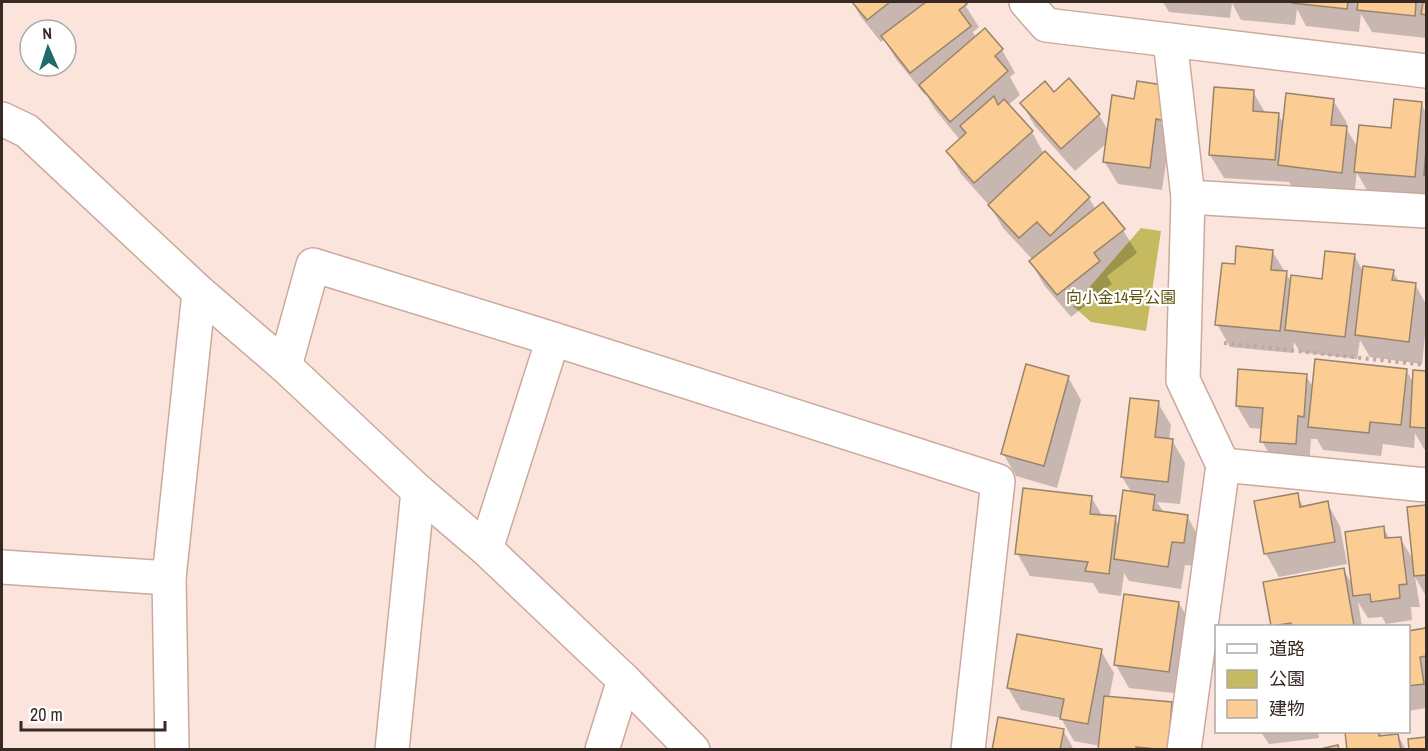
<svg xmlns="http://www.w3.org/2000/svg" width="1428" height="751" font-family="'Archivo Narrow','Noto Sans JP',sans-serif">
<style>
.green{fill:#c5ba5f}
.shadow{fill:#0003}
.building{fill:#fbcc93;stroke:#99846a;stroke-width:1.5}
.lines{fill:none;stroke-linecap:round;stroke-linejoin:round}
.minor-casing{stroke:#cca99d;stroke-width:36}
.path{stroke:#bea9a2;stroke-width:4;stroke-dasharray:3 4.5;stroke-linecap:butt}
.minor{stroke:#fff;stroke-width:33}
.labels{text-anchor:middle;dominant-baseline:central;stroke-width:4.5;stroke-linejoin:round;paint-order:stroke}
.park-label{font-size:16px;fill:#5d550f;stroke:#fff}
</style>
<rect width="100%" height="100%" fill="#fbe4dc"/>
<polygon class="green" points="1141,228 1161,231 1146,331 1091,322 1073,306"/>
<g class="shadow">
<polygon points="852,2 963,2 979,27 973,32 976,38 1002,50 1015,73 1010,77 1020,95 1008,105 1032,132 1044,154 1089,198 1096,210 1123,230 1137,253 1107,276 1112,284 1071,317 1044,285 1031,262 1033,260 1003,228 989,204 988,204 961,174 948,151 960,140 934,108 926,94 925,95 896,59 884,39 881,42 861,17"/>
<polygon points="1163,2 1426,2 1426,38 1372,32 1361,14 1359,32 1306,26 1297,9 1295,25 1241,20 1232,3 1230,18 1169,12"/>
<polygon points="1068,81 1099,115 1109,132 1168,87 1169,142 1162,190 1118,184 1104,161 1107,143 1075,171 1035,126 1022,104 1053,94"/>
<polygon points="1253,92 1266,114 1278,114 1284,125 1333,100 1347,123 1346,128 1358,148 1393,130 1421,103 1426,113 1426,199 1369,194 1357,173 1354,195 1293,188 1289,182 1224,178 1210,155"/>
<polygon points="1272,251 1292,283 1324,281 1354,255 1364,273 1393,271 1399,282 1415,284 1426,304 1426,339 1425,336 1422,364 1370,357 1360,340 1357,359 1300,352 1294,342 1293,353 1230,347 1217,324 1236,266"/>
<polygon points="1406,370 1414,384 1415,372 1426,373 1426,449 1424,449 1415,433 1414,448 1383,444 1381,456 1323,450 1317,439 1311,439 1309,467 1275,464 1262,441 1263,429 1250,428 1237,406 1306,376 1314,389"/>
<polygon points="1068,377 1081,400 1057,488 1016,476 1003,453"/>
<polygon points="1158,403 1171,425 1169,440 1172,440 1185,463 1180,504 1157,502 1164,513 1187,516 1200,539 1196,566 1185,565 1181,589 1129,581 1124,573 1121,596 1099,593 1093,583 1030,576 1017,553 1091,497 1103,517 1115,518 1120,527 1132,493 1122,477"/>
<polygon points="1297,495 1304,508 1327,503 1340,526 1347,564 1279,577 1266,554 1256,502"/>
<polygon points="1426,506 1426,596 1415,577 1420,607 1411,607 1412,620 1386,624 1382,617 1368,618 1358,602 1362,626 1272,626 1343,569 1354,587 1383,528 1390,539 1400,538 1414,561 1408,508"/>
<polygon points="1179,603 1192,626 1182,694 1129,688 1116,665"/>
<polygon points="1425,630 1426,632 1426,708 1408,711 1408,632"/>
<polygon points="1101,651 1114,673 1109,698 1171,704 1185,727 1182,750 1100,750 1100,746 1074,741 1061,718 1021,710 1008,688"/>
<polygon points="1063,730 1074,750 994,750"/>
<polygon points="1261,732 1318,732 1319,738 1269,744"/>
<polygon points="1346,732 1380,732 1383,737 1398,735 1406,750 1349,750"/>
</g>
<g class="building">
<polygon points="852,2 890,2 867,20"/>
<polygon points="926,2 965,2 967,4 959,10 971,26 910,73 881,36"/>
<polygon points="1292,2 1348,2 1347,9 1292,3"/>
<polygon points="1358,2 1416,2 1415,16 1357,10"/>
<polygon points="1423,2 1426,2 1426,15 1421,14"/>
<polygon points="985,28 1003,49 995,56 1008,71 950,122 919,85"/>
<polygon points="1069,78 1100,114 1061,149 1020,103 1045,81 1054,92"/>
<polygon points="1137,81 1169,86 1165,121 1156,119 1150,168 1103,162 1112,95 1134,99"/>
<polygon points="1214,87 1254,90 1253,111 1279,113 1275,160 1209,155"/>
<polygon points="1286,93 1334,99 1331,125 1347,126 1342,173 1278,165"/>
<polygon points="994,96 998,105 1004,99 1033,131 974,183 946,151 966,133 960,126"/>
<polygon points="1394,99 1422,102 1415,177 1354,172 1359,125 1391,128"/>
<polygon points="1426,150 1426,175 1424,175"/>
<polygon points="1045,151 1090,197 1050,236 1037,222 1019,238 988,205"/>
<polygon points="1103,202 1125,229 1094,253 1100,261 1057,295 1029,261"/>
<polygon points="1236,246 1273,250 1271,270 1287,271 1280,331 1215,325 1222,263 1235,264"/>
<polygon points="1325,251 1355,254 1345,337 1285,330 1291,275 1322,279"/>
<polygon points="1363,266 1394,270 1392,280 1416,283 1409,342 1355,335"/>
<polygon points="1315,359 1407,369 1401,425 1370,422 1369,433 1308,427"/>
<polygon points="1026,364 1069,376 1044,466 1001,454"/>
<polygon points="1238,369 1307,374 1304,417 1298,416 1296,444 1260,442 1263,408 1236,406"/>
<polygon points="1413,370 1426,371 1426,428 1410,427"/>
<polygon points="1130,398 1159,401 1155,437 1173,439 1168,482 1121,477"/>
<polygon points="1023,488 1092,496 1090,514 1116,516 1109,574 1085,571 1088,562 1015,554"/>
<polygon points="1123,490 1155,495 1153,510 1188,515 1184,543 1172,542 1168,567 1114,559"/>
<polygon points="1298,493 1300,507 1328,501 1335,542 1264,554 1254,501"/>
<polygon points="1426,505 1426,575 1414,576 1407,507"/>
<polygon points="1384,526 1385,538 1401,537 1407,584 1399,585 1400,598 1371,602 1370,594 1353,596 1345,532"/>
<polygon points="1344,568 1354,626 1291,626 1291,623 1271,626 1263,582"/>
<polygon points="1124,594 1179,602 1169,672 1114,665"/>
<polygon points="1426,628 1426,656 1420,657 1424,684 1408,686 1408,631"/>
<polygon points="1017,634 1102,649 1088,724 1060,719 1064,699 1007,688"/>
<polygon points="1104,696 1172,702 1168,750 1136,747 1136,750 1098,750"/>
<polygon points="998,717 1064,729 1060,750 992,750"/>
<polygon points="1345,732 1378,732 1379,736 1398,734 1401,750 1347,750"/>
<polygon points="1426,737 1426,750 1409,750 1408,739"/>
<polygon points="1338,745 1339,750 1316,750"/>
</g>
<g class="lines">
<g class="minor-casing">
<g id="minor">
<polyline points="1026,2 1046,25 1426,71"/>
<polyline points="1170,40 1188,197 1426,211"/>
<polyline points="2,119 27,131 199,292 285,366 418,491 486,549 624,680 693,750"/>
<polyline points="285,366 313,265 553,339 998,481 968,750"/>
<polyline points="1223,465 1426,485"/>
<polyline points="486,549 553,339"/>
<polyline points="2,567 169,578"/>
<polyline points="172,750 169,578 199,292"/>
<polyline points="392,750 418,491"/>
<polyline points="602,750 624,680"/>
<polyline points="1184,750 1223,465 1183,380 1188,197"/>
</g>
</g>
<polyline class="path" points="1224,343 1426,365"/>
<use href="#minor" class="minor"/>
</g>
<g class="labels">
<g class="park-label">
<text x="1121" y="297">向小金14号公園</text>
</g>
</g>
<rect width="1428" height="751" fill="none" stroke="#372924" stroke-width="6"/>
<rect x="1215" y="625" width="195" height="108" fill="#ffffff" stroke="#afa9a7" stroke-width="1.5"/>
<rect x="1227" y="644" width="30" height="9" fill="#ffffff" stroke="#afa9a7" stroke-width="1.5"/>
<text x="1269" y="655" font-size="18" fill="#372924">道路</text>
<rect x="1227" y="670" width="30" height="18" fill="#c5ba5f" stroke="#afa9a7" stroke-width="1.5"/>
<text x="1269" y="685" font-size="18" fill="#372924">公園</text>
<rect x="1227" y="700" width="30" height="18" fill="#fbcc93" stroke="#afa9a7" stroke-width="1.5"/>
<text x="1269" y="715" font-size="18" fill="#372924">建物</text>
<g transform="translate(48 48) rotate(357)"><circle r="28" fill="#ffffff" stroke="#afa9a7" stroke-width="1.5"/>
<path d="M0-4.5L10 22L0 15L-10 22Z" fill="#1f6b6b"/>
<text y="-9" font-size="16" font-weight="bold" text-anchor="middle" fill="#372924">N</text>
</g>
<path d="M21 721v9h144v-9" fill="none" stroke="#372924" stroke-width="3"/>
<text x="30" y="721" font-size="18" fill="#372924" stroke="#ffffff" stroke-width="4.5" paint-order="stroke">20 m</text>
</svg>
